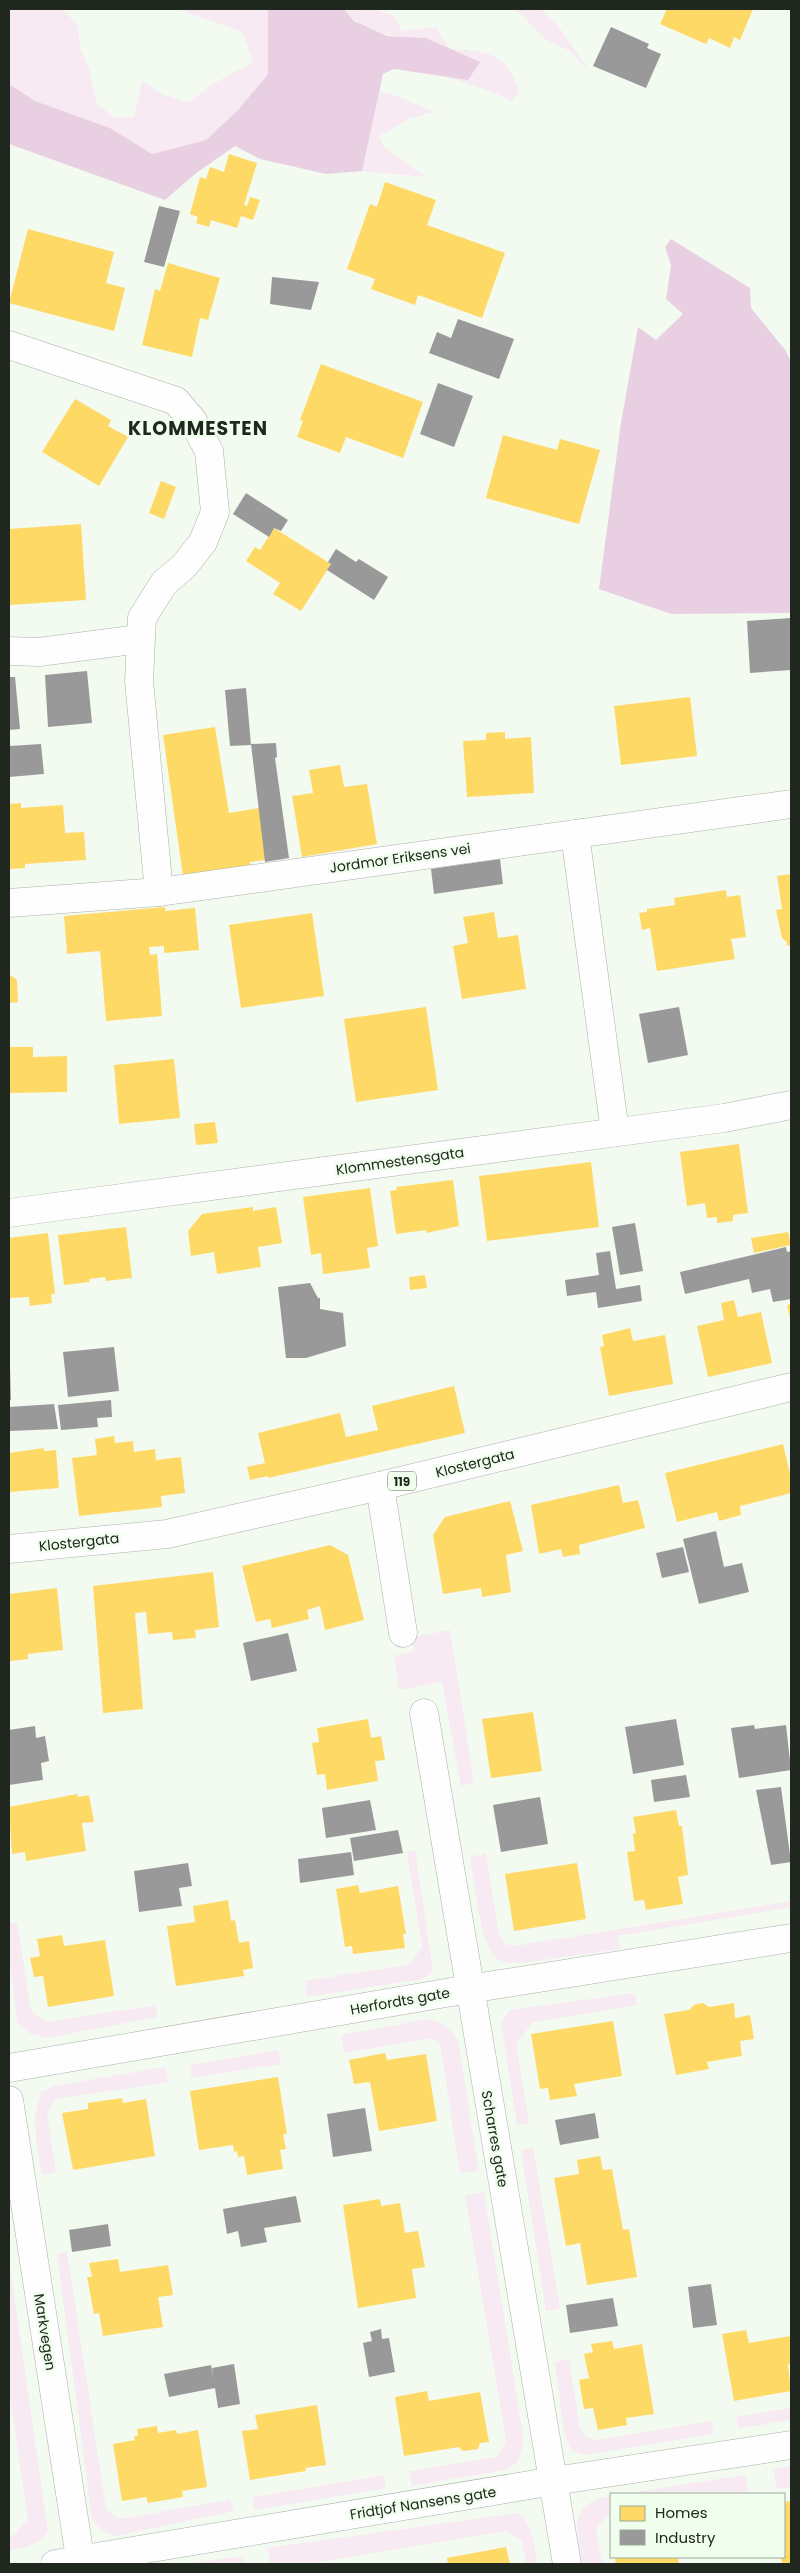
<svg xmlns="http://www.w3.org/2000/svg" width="800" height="2573" font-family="Poppins,sans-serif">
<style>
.green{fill:#f7eaf3}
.forest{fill:#e8d0e2}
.homes{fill:#ffd966}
.industry{fill:#999}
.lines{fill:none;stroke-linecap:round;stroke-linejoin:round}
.minor-casing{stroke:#aab1a8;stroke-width:29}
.major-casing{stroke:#aab1a8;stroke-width:29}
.minor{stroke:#fdfefd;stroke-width:28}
.major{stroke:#fdfefd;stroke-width:28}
.labels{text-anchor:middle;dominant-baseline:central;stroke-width:5;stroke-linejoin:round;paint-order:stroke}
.shield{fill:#f0ffed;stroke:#5e685d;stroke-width:1}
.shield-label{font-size:12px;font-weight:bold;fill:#20271f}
.street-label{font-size:14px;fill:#20271f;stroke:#f0ffed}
.district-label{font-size:19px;font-weight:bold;letter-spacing:1px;fill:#20271f;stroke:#f0ffed}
</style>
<rect width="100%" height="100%" fill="#f3fbf1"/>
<g class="green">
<polygon points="9,9 62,9 78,25 80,48 89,69 97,104 114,117 134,117 142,81 162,94 188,103 211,85 253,62 242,32 177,9 268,9 268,74 237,111 206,140 152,154 110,128 35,101 9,84"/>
<path d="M374,9L394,16L402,31L436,27L450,49C488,51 507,53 519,92L512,101L485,89L445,77L468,80L426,38C397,37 366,36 346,11Z"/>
<polygon points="512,9 541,9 556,23 590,72 568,50 545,39 520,13"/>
<polygon points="379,91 400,97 434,112 409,119 379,136 384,147 426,177 362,171"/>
<polygon points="450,1630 474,1782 461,1786 442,1682 399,1690 394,1656 414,1651 412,1637"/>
<polygon points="415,1850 433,1971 423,1979 307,1997 305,1981 410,1964 422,1947 407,1852"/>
<path d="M486,1853L499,1934L505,1944L515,1946L791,1901V1907L617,1936L620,1949L523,1963C514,1963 503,1964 496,1958C480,1944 474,1880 470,1857Z"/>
<polygon points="17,1922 31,2011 47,2022 156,2005 157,2017 47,2038 29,2033 17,2023 9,1957 9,1924"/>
<polygon points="635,1993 637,2005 533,2022 516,2044 529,2123 517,2125 501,2021 510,2010"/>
<path d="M428,2019C443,2023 450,2028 458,2041L479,2171L460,2173L440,2043L432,2038L344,2053L341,2035Z"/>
<polygon points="278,2050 281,2064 191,2078 190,2065"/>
<path d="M165,2067L169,2082L56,2099L47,2113L56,2172L42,2175C38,2147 29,2117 42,2091L53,2086Z"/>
<polygon points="533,2148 560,2309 546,2311 521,2150"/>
<polygon points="484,2192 524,2441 518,2461 507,2470 412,2486 409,2471 497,2457 506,2441 465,2196"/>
<polygon points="67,2251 106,2509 119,2519 230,2500 234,2511 116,2536 103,2532 92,2520 57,2254"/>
<path d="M9,2260L48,2532C37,2545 25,2548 9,2550V2537L13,2536L28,2519L9,2391Z"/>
<polygon points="569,2359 580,2428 587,2438 598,2440 712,2421 713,2434 584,2455 571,2450 564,2433 555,2362"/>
<polygon points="791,2408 791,2420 738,2429 736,2417"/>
<polygon points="791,2466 791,2487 777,2489 773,2469"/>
<polygon points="384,2475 386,2488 254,2510 252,2497"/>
<polygon points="745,2475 749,2493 623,2494 744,2475"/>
<path d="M611,2496V2516L605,2517L596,2529L602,2564H582C577,2531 567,2503 611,2496Z"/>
<path d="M518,2513C533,2522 534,2548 537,2564H526L522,2541L506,2531L306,2564H270L267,2548Z"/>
<polygon points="243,2556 244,2564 185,2564"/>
</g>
<g class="forest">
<polygon points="268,9 344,9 354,21 387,36 426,38 480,62 468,80 394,69 383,74 362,171 326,174 260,159 235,146 195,174 165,200 9,144 9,84 35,101 110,128 152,154 206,140 237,111 268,74"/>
<polygon points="671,239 750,288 751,308 786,351 791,362 791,613 671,614 599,589 621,423 638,327 656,340 683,314 666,299 671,265 665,247"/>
</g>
<g class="homes">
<polygon points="667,9 753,9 740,40 734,37 730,48 709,38 706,44 660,24"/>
<polygon points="229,154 257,163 244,205 247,206 250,197 260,200 253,220 241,216 237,228 211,220 209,227 196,223 198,217 190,214 200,177 206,179 210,167 224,172"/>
<polygon points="385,182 436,200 427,225 505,253 482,318 418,295 415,305 371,289 375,279 347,269 370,204 377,207"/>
<polygon points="28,229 114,252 106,283 125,288 114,331 9,303"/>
<polygon points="168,263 220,278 208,320 200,318 192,357 142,345 155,289 160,291"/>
<polygon points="321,364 423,402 403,458 346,437 340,453 297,437 303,421 300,420"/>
<polygon points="75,399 111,420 108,426 128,437 99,486 42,452"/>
<polygon points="503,435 557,450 560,439 600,450 579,524 486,498"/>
<polygon points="161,481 176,487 164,519 149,513"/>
<polygon points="81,524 86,600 9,605 9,529"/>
<polygon points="274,528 331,564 301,611 273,594 280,583 246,561 255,547 260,550"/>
<polygon points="690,697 697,756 621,765 614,706"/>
<polygon points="215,727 229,813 259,808 265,860 250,862 250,865 183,876 163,735"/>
<polygon points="505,732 505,739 531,737 534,793 467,797 463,741 486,740 486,733"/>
<polygon points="340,765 344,787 367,784 377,844 302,857 292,796 313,793 309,770"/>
<polygon points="21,803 21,808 63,805 65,833 84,832 86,860 25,864 25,868 9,869 9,804"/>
<polygon points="791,874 791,945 787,946 787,942 782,938 776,910 782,909 777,876"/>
<polygon points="726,890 727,897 740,895 746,937 731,939 735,959 657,971 650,928 642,930 639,913 647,912 647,909 675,905 674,898"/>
<polygon points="165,907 165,911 195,908 199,950 164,953 164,946 149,947 150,955 157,954 162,1016 106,1021 100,951 67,954 64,916"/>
<polygon points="494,912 498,938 518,935 526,989 462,999 453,946 468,943 463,917"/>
<polygon points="312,913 324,996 241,1008 229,925"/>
<polygon points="9,974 17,980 18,1002 9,1003"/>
<polygon points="426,1007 438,1090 356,1102 344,1019"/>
<polygon points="9,1047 33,1047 33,1057 67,1056 67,1092 9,1093"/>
<polygon points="174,1059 180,1118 119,1124 114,1065"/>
<polygon points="215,1122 218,1143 196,1145 194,1124"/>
<polygon points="739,1144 748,1213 733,1215 733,1221 717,1223 717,1217 707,1218 705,1203 687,1206 680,1152"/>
<polygon points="591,1162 599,1227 487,1241 479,1176"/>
<polygon points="453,1180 459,1226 426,1233 426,1230 396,1234 390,1191 397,1190 396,1187"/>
<polygon points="370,1188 378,1246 367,1248 370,1268 323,1274 321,1253 311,1255 303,1197"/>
<polygon points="253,1207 253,1211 276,1207 282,1243 258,1247 261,1267 217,1274 214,1252 191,1256 188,1231 202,1214"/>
<polygon points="126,1227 132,1278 106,1281 105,1277 89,1279 90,1282 64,1285 58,1235"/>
<polygon points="788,1232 791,1245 754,1253 751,1238"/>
<polygon points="48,1233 55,1294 51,1294 52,1303 30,1306 29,1297 9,1298 9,1238"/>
<polygon points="425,1275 427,1288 410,1290 409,1277"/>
<polygon points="734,1300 738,1317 761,1312 772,1363 708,1377 697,1326 724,1320 721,1303"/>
<polygon points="791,1304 791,1318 790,1318 787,1305"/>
<polygon points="630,1328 633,1341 665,1335 673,1384 609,1396 600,1347 604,1346 602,1335"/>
<polygon points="454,1386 465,1433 268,1478 268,1476 250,1480 247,1467 265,1463 258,1433 340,1413 346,1437 378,1430 372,1406"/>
<polygon points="114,1436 115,1443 133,1441 134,1452 155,1449 156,1460 181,1457 185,1493 161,1496 162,1507 79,1516 72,1458 97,1455 95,1439"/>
<polygon points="783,1444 791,1478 791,1493 740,1506 741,1515 719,1521 717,1512 677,1522 665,1473"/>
<polygon points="44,1448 44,1451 56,1450 59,1488 9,1492 9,1453"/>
<polygon points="619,1485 623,1503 638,1500 645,1528 579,1545 580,1554 563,1557 561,1549 539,1554 531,1505"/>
<polygon points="510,1501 523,1551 506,1555 511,1592 482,1597 481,1588 443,1594 433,1535 445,1517"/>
<polygon points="330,1545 348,1555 364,1620 325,1630 320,1606 307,1610 309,1619 272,1628 270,1619 256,1622 242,1566"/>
<polygon points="213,1572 219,1627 195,1630 196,1638 173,1640 172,1632 148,1634 146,1612 135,1613 143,1709 103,1713 93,1586"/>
<polygon points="57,1588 63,1650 28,1654 28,1659 10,1661 9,1594"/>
<polygon points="533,1712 542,1771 491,1778 482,1719"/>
<polygon points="368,1719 371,1738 381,1736 385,1760 375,1761 378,1781 327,1790 325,1774 317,1775 312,1743 319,1742 317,1728"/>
<polygon points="77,1794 78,1797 89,1795 94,1822 82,1823 86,1851 26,1861 25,1852 12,1854 9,1807"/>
<polygon points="676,1810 679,1826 682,1826 688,1875 678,1877 683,1904 646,1910 644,1900 634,1901 627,1852 635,1851 633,1834 636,1833 633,1817"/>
<polygon points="577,1863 586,1919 514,1931 505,1874"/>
<polygon points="358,1885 360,1893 398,1886 406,1934 403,1934 405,1948 353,1954 352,1946 345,1947 336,1889"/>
<polygon points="228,1900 231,1921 235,1920 239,1943 249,1941 253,1968 243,1970 244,1976 176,1986 167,1926 195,1922 193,1906"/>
<polygon points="62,1935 64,1946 105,1940 114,1996 48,2007 43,1976 34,1977 30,1958 40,1956 37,1939"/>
<polygon points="703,2003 709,2007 734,2003 735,2018 750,2015 754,2039 740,2041 742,2056 707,2062 709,2069 676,2075 664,2014 689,2010 694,2005"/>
<polygon points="613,2021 622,2076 574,2084 577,2096 550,2100 548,2088 540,2089 531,2034"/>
<polygon points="385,2053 387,2060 426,2054 437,2121 379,2131 370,2082 354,2084 349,2060"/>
<polygon points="278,2077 287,2134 283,2134 286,2149 280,2150 283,2169 247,2175 244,2156 238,2157 237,2151 234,2152 233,2145 199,2150 190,2091"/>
<polygon points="122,2098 123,2103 146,2099 155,2156 73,2170 62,2113 88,2109 88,2103"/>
<polygon points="600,2156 603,2170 612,2169 623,2230 629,2229 637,2277 587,2285 580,2243 566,2246 554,2178 579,2174 577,2160"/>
<polygon points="380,2199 381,2206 400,2203 405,2233 418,2231 425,2267 412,2269 416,2298 358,2308 343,2205"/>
<polygon points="118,2259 120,2272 168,2265 173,2295 158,2297 163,2327 103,2336 99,2313 94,2314 87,2277 92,2277 89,2263"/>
<polygon points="746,2330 749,2343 791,2336 791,2363 788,2364 791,2391 734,2401 722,2334"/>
<polygon points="612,2341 614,2349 642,2344 654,2414 626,2418 627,2425 598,2430 593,2408 584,2409 579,2380 589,2378 584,2354 593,2352 591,2344"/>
<polygon points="427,2391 429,2401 480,2392 489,2442 480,2443 478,2449 463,2451 459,2447 404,2456 395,2397"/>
<polygon points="317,2405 326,2465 305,2468 306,2471 250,2480 242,2431 258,2429 255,2415"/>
<polygon points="157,2426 158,2433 176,2430 177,2434 198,2430 207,2487 182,2491 183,2497 148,2503 146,2497 122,2501 113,2444 135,2440 134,2436 138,2436 137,2429"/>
<polygon points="791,2501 791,2564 783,2564 780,2557 784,2557 784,2502"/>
<polygon points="506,2547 510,2564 448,2564 447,2558"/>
<polygon points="615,2557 678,2557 679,2564 616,2564"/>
</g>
<g class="industry">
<polygon points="611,27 649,44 647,48 661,54 646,88 593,66"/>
<polygon points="159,206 180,211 164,267 144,262"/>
<polygon points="272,277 319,282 311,310 270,304"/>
<polygon points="458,319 514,339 499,379 429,353 437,332 451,338"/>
<polygon points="438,383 473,396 454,447 420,434"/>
<polygon points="246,493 288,520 281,531 274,528 269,537 233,514"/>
<polygon points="336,549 356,562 359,559 388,577 374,600 327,570 331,564 328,562"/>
<polygon points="791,618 791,670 750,673 747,621"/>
<polygon points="87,671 92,723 48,727 45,675"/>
<polygon points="9,677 15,677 20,729 9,730"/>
<polygon points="246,688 251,745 230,746 225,690"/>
<polygon points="276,743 277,757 275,758 289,858 265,862 251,744"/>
<polygon points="41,744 44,774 9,777 9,746"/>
<polygon points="500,859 503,884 434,894 431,869"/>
<polygon points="679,1007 688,1055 648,1063 639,1014"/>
<polygon points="635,1223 643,1271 620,1275 612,1227"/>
<polygon points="786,1247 787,1252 791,1251 791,1299 773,1302 770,1289 752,1293 749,1279 685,1294 680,1272"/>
<polygon points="610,1251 616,1289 640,1285 642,1301 598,1308 596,1292 567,1296 565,1280 599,1275 596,1253"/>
<polygon points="310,1283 318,1298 320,1298 320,1309 343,1313 346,1346 306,1358 286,1358 278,1287"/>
<polygon points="114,1347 119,1391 68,1397 63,1352"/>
<polygon points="9,1368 10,1368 11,1400 9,1400"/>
<polygon points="111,1400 112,1417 97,1418 98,1427 61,1430 58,1405"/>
<polygon points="54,1404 58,1429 9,1431 9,1407"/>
<polygon points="716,1531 724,1567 742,1563 749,1592 699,1604 683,1539"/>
<polygon points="683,1547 689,1572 662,1578 656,1553"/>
<polygon points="288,1633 297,1671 251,1681 243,1643"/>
<polygon points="676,1719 684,1765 633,1774 625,1727"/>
<polygon points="754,1725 755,1729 786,1725 791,1770 739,1778 731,1728"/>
<polygon points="35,1726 36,1738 45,1736 49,1761 41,1763 43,1780 9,1785 9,1730"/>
<polygon points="686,1775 690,1797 654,1802 651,1780"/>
<polygon points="781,1787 791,1862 771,1865 756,1790"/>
<polygon points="540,1797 548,1844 501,1852 493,1805"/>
<polygon points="370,1800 376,1830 326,1838 322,1808"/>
<polygon points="398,1830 403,1853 354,1861 350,1838"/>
<polygon points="351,1852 354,1875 300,1883 298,1859"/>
<polygon points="188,1863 192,1886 179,1888 182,1906 139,1912 134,1871"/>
<polygon points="365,2108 372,2151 333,2157 327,2114"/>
<polygon points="595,2113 599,2138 560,2145 555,2120"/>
<polygon points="296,2196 301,2222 264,2228 267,2242 241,2247 238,2231 227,2234 223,2209"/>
<polygon points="108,2224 111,2246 72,2252 69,2230"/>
<polygon points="711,2284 717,2325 693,2328 688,2287"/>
<polygon points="613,2298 618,2326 570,2333 566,2305"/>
<polygon points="381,2329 382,2339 389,2338 395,2372 369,2377 363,2343 372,2341 370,2332"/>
<polygon points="234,2364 240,2404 218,2408 215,2388 169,2397 164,2374 211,2365 214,2381 212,2368"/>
</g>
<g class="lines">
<g class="minor-casing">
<g id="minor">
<polyline points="9,345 176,401 193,421 209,451 215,512 203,542 184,566 164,583 142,618 139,681 159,892"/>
<polyline points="9,651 39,652 140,639"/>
<polyline points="575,834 615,1132"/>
<polyline points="9,903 159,892 791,804"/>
<polyline points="9,1213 724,1118 791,1105"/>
<polyline points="380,1486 403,1633"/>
<polyline points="424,1713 567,2564"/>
<polyline points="9,2068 469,1989 791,1938"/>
<polyline points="9,2100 81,2564"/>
<polyline points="55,2564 554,2481 791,2445"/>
</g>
</g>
<g class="major-casing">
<polyline id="major" points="9,1549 167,1534 380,1486 791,1387"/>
</g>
<use href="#minor" class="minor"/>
<use href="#major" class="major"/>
</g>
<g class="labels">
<rect class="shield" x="388" y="1471.5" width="28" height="19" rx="4"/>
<g class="shield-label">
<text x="402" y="1481">119</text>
</g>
<g class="street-label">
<text transform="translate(400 858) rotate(-8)">Jordmor Eriksens vei</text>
<text transform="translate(400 1161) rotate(-8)">Klommestensgata</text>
<text transform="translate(475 1463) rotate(-14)">Klostergata</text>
<text transform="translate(79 1542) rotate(-6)">Klostergata</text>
<text transform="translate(400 2001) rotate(-10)">Herfordts gate</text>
<text transform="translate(495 2139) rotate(80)">Scharres gate</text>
<text transform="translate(45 2332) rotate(81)">Markvegen</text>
<text transform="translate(423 2503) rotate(-9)">Fridtjof Nansens gate</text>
</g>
<g class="district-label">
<text x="198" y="428">KLOMMESTEN</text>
</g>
</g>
<rect width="800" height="2573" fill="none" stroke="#20271f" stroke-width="20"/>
<rect x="610" y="2493" width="175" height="65" fill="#f0ffed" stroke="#9da99b"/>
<rect x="620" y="2506" width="25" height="15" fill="#ffd966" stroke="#9da99b"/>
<text x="655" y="2518" font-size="15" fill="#20271f">Homes</text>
<rect x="620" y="2530" width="25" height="15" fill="#999999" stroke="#9da99b"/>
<text x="655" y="2543" font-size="15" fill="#20271f">Industry</text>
</svg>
